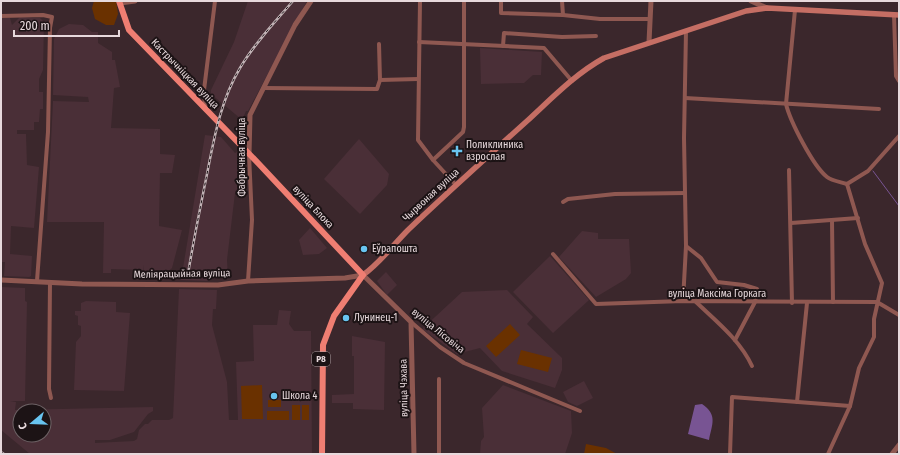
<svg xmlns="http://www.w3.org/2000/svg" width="900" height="455" font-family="'Fira Sans Condensed',sans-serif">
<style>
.built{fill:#4a2f37;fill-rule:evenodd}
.green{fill:#6a3100}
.water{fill:#785493}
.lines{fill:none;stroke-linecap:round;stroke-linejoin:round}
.stream{stroke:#785493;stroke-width:1}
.minor{stroke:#8f5851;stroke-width:4}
.tertiary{stroke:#8f5851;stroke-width:5}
.secondary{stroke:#c56e64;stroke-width:5.5}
.primary{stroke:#ef7e72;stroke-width:6}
.rail-casing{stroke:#c2b3b6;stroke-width:2.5}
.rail{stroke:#1c1315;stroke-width:1;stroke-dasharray:3;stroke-linecap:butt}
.poi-dot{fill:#68c4f0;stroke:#1c1315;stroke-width:1.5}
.labels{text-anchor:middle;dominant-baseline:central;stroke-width:4;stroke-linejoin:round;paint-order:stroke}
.shield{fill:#1c1315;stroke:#aa9ea0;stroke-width:1}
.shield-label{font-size:9px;font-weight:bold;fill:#e7d9dc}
.street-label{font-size:10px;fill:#e7d9dc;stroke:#1c1315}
.poi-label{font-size:10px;fill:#e7d9dc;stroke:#1c1315;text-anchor:start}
</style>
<rect width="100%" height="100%" fill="#3b272c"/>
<g class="built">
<polygon points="248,1 307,1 248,111 246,111 243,118 241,119 211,94 211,90 234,42"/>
<polygon points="20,17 40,18 44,22 43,70 39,79 39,92 43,92 43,109 40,109 39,122 34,122 34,130 17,130 17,134 26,134 27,165 39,167 34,228 11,226 10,254 32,256 31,276 29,277 4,276 5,262 1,262 1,18 10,18 12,25"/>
<polygon points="69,24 83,25 92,32 98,32 98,43 112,52 112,60 115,60 120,87 114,88 111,128 160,129 160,154 175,155 172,173 160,173 159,223 159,226 182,230 172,268 163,276 144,275 143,265 143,270 111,269 111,273 103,273 104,222 47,222 53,101 89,102 88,97 53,95 54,39 59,29"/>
<polygon points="480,48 542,52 541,75 533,75 524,83 481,84"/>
<polygon points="205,135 221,137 235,153 237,152 245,158 246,193 235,193 227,260 228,277 209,279 208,281 181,280"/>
<polygon points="359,139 389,174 387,185 360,214 324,179"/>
<polygon points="310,228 327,248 319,254 303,255 299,240"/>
<polygon points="582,231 598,233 598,239 629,239 631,273 626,279 596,297 559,257"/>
<polygon points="550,256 589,300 553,333 513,292"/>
<polygon points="386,272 397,285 387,295 377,281"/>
<path d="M1,287L25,288V301L27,302L25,401H10L16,402L15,410L153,407V411L148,414L134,432L110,440H95V443L134,441L137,439L139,430L145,424H148L152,420H169L173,418L179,289L217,290L216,309H213L212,325L227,382L229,420H238L236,362L254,361L253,325H277L279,310L291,311L289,324L294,331H311L312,454H30L1,430ZM20,411H44V435H20Z"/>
<polygon points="507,290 533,317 527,324 562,358 562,370 555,388 502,371 480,348 457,354 422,329 462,292"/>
<polygon points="86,301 116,302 116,312 130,313 124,391 74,390 76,342 81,336 81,326 78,325 78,316 75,315 75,311 81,311 81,303"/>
<polygon points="352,336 385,342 384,410 353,409 353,403 332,403 332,395 354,394 354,356 352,356"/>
<polygon points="584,381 593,398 577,406 568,402 563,392"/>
<polygon points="503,385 571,411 572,433 565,454 480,454 481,441 484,437 482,408"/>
</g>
<g class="green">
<polygon points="94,1 116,1 118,14 114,25 106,25 95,19 92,8"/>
<polygon points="510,324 520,335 496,357 486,346"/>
<polygon points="521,350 552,358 548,372 517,364"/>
<polygon points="262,385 263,419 242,419 241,386"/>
<rect x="268" y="400" width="13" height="7"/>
<rect x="292" y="405" width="8" height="15"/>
<rect x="302" y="405" width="7" height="15"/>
<rect x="267" y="411" width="22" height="9"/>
<polygon points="586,444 606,448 617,454 584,454"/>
</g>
<path class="water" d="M702,404C718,415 712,424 709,440L688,434L695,405Z"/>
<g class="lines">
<polyline class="stream" points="873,171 899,206"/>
<g class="minor">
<polyline points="420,1 418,140 433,160 456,185"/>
<polyline points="501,1 501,13 563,15 600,19 649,19"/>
<polyline points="562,1 563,15"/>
<path d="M795,10L786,104C790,121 813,166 827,177C832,181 841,182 847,184L868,171L899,136"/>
<polyline points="894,15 896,76 899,81"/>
<polyline points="1,16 43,15 52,17 50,28 48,132 37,281"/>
<polyline points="419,42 544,48 572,81"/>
<polyline points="379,44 380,80"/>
<polyline points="503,46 504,33 562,37 596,36"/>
<polyline points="264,88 377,89 380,80 418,79"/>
<polyline points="685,98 879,109"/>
<polyline points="205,109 204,90 215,1"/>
<polyline points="433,160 463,132 464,127 464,1"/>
<polyline points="789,170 792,303"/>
<polyline points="563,202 568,199 615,194 685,193"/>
<polyline points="832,220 833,302"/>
<polyline points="791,223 858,218"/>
<polyline points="686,246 701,258 717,282 744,285 757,289 755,302 735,340"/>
<polyline points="553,254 596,304 683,301 877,302 899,315"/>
<polyline points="248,281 252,220 249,154"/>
<polyline points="50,282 49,389 51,398"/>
<polyline points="683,301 686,246 684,138 686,31"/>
<path d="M696,302C716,321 740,340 752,366"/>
<polyline points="411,322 440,347 464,363 580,411"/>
<polyline points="439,379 439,454"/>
<polyline points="797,402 807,303"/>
<polyline points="730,454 732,397 850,406"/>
<polyline points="828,454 850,406 859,368 874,337 874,319 882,283 865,244 847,184"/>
</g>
<g class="tertiary">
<polyline points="751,1 767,8"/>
<polyline points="120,3 135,1"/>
<polyline points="649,42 651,1"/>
<polyline points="249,154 250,115 295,25 311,1"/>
<polyline points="1,280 82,284 218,285 248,281 345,278 363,275 411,322 414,454"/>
<polyline points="892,454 899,445"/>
</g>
<path class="secondary" d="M363,275C380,263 393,245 408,230C447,193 487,157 527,121C551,99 575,74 604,58L746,11L767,8L899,15"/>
<polyline class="primary" points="119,1 129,30 258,163 363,275 334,316 323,345 322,454"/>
<g class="rail-casing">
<g id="rail">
<path d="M188,274C193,243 199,214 205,184C213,145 219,103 240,68C254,44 275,22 293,1"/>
<polyline points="1,452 4,454"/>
</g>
</g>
<use href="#rail" class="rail"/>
</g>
<g class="poi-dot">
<path d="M455 145h4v4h4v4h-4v4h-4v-4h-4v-4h4z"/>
<circle cx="364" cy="249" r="4"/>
<circle cx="346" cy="318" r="4"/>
<circle cx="274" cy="396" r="4"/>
</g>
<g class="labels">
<rect class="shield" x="312" y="352" width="18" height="14" rx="3"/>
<g class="shield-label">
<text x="321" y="359">Р8</text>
</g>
<g class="street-label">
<text transform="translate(185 74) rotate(46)">Кастрычніцкая вуліца</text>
<text transform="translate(242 157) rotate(-90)">Фабрычная вуліца</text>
<text transform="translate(431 195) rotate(-43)">Чырвоная вуліца</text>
<text transform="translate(313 207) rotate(47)">вуліца Блока</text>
<text transform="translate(182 274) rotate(-1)">Меліярацыйная вуліца</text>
<text x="717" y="294">вуліца Максіма Горкага</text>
<text transform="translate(438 331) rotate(39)">вуліца Лісовіча</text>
<text transform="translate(404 388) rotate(-91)">вуліца Чэхава</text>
</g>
<g class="poi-label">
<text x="466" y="145">Поликлиника<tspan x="466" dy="12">взрослая</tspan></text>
<text x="372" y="249">Еўрапошта</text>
<text x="354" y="318">Лунинец-1</text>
<text x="282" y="396">Школа 4</text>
</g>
</g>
<rect width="900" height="455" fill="none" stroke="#e7d9dc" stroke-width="4"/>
<g transform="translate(32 423) rotate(251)"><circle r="19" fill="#1c1315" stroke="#6d6265"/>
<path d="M0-3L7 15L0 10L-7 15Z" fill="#68c4f0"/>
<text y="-6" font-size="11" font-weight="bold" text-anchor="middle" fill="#e7d9dc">С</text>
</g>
<path d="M14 30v6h105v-6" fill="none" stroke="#e7d9dc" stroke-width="2"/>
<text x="20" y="30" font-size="12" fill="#e7d9dc" stroke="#1c1315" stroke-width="3" paint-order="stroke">200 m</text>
</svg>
